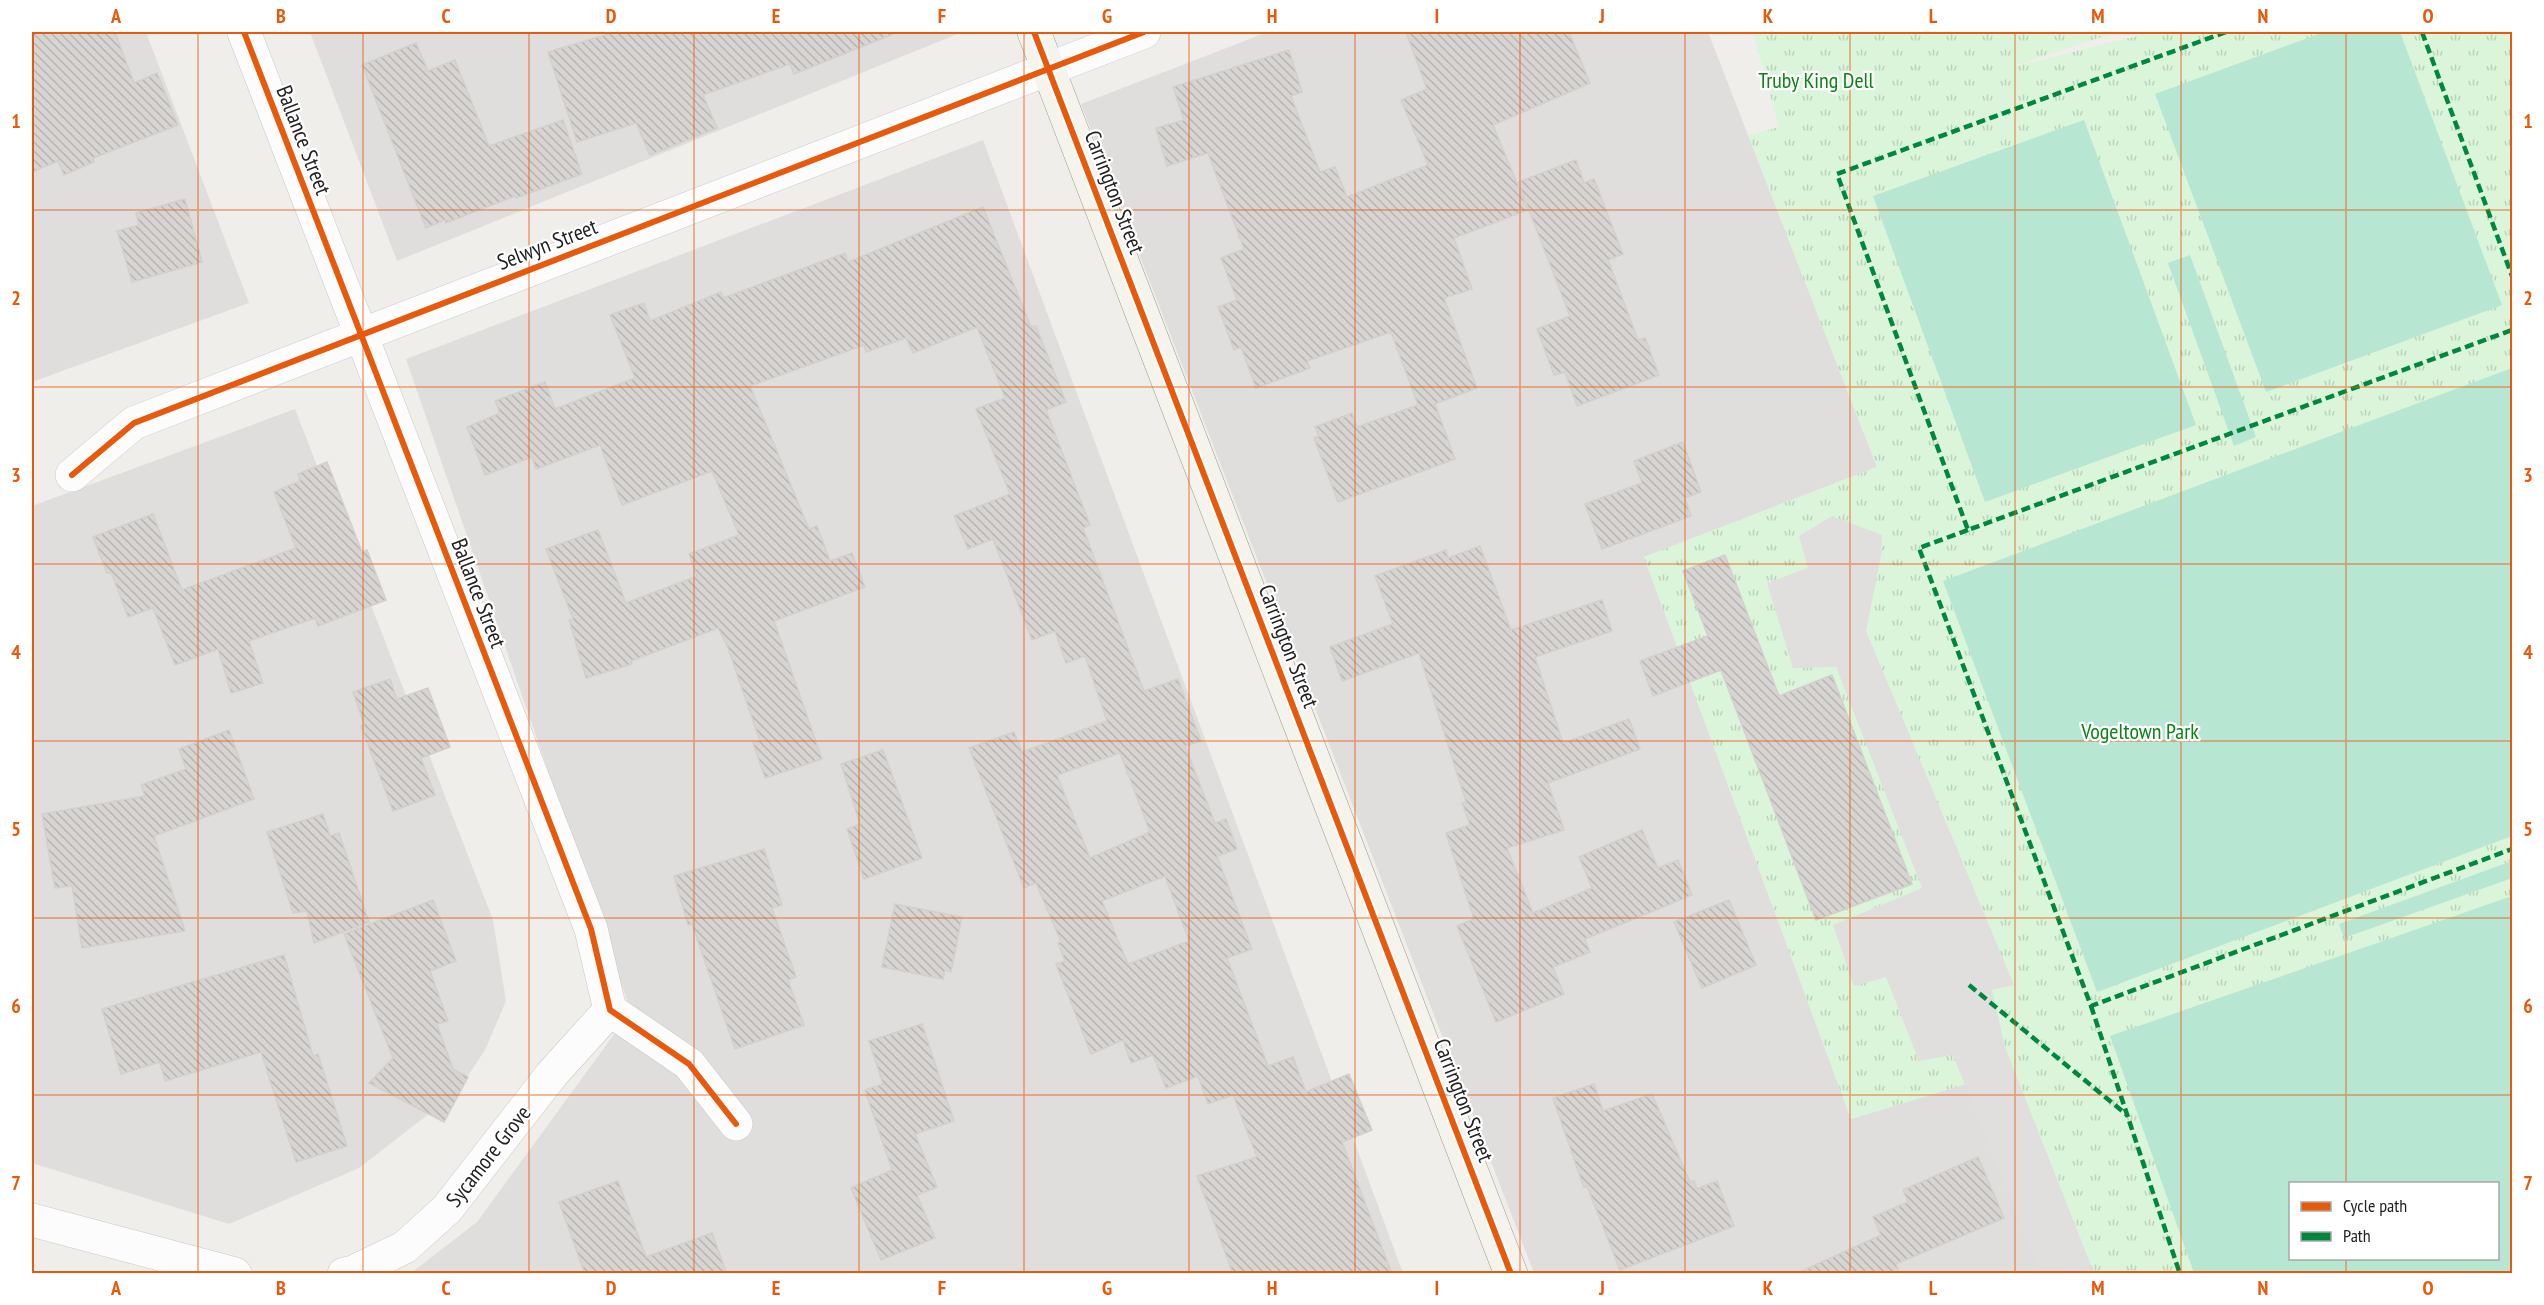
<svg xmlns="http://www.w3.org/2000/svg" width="2544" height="1305" font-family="'PT Sans Narrow',sans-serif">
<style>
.residential{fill:#dfdedc}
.park{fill:url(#park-tufts);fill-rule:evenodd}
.pitch{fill:#b7e6d2;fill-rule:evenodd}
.parking{fill:#e0dfde}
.building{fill:url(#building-back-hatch);stroke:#d3d0cc;stroke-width:1.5;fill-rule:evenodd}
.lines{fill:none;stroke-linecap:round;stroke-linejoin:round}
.street-casing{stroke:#c9c8c7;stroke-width:34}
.secondary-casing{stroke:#999a82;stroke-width:34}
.street{stroke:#fdfcfc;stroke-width:33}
.secondary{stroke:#f4f4ed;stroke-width:33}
.quiet{stroke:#00873e;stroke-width:4.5;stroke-dasharray:9 4.5;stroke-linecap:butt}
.cycleway-casing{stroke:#fff;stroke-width:10}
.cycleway{stroke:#e8590c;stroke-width:6}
.grid{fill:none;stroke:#e8590c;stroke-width:1.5;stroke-opacity:0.55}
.labels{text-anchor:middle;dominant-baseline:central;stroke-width:4.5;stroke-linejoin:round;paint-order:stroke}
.park-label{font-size:22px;fill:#0c8416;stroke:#fff}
.street-label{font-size:22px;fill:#222;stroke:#fff}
.neatline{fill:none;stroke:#e8590c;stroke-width:2}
.grid-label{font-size:20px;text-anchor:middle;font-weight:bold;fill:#e8590c}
</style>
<defs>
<pattern id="park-tufts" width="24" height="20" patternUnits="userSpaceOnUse" patternTransform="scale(1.5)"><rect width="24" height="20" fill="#daf5da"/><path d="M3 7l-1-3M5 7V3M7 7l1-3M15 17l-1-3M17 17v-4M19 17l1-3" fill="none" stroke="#bbd2bb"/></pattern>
<pattern id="building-back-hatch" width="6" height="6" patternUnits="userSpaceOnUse" patternTransform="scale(1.5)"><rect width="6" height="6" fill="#d7d4d2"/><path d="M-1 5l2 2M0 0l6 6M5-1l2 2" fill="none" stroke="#b8b6b4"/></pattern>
</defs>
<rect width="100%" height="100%" fill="#f0eeeb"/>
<g class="residential">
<polygon points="32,32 146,32 249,303 32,382"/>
<polygon points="310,32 960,32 960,33 397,261"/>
<polygon points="1268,32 1708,32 1877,467 1644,557 1851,1119 1995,1075 2053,1273 1534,1273 1081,104"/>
<polygon points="983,140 1403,1273 411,1273 477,1222 626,1018 629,1006 406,359"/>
<polygon points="295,409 493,920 506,1001 485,1050 457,1092 359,1168 229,1224 32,1163 32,506"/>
</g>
<path class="park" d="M1753,32H2117L2005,69L2153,32H2512V1273H2053L1995,1075L1851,1119L1644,557L1877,467L1748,135L1779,127ZM2290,1184H2498V1258H2290Z"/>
<g class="pitch">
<polygon points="2324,32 2400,32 2502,305 2266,392 2155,94"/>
<polygon points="2084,120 2196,425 1985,502 1873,196"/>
<polygon points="2190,255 2256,437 2234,446 2168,263"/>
<polygon points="2512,368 2512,836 2097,992 1943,581"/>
<polygon points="2512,861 2512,878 2344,938 2339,924"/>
<path d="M2512,896V1273H2194L2110,1036ZM2290,1184H2498V1258H2290Z"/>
</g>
<polygon class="parking" points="1832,516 1882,535 1881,556 1866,631 2014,985 1992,990 2005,1047 2094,1273 2040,1273 1953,1055 1919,1061 1886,977 1854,986 1833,925 1922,888 1836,667 1793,668 1767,583 1808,568 1799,536"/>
<g class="building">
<polygon points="32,32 115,32 134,83 157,73 178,125 93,158 94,162 64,175 58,161 32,172"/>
<polygon points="615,32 896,32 896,33 794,74 790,64 703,95 717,128 650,155 636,123 577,142 548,52"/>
<polygon points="1406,32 1569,32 1590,83 1493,125 1528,210 1454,238 1472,289 1444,298 1477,388 1435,404 1455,459 1338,502 1314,438 1319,436 1315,427 1352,413 1357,427 1418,405 1391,332 1307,361 1310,368 1256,388 1241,347 1234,350 1218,307 1237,300 1221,258 1244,249 1208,153 1167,166 1156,128 1184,120 1173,87 1289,50 1302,92 1291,96 1320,172 1335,167 1347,197 1428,165 1401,100 1427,89"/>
<polygon points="416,43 428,71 455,60 489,146 563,120 582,174 516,198 515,196 446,223 445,220 426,228 362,65"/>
<polygon points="1576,160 1584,183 1594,179 1623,254 1608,260 1638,340 1645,338 1659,375 1577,406 1565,372 1554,375 1537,329 1570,316 1518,182"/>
<polygon points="185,199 202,262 132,282 117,231 139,225 136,213"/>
<path d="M983,207L1031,327L1036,326L1066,402L1046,410L1090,525L1083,528L1144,691L1178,679L1201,741L1185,746L1215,823L1226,819L1237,849L1217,856L1252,949L1227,958L1268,1066L1293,1057L1306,1092L1349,1074L1372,1130L1342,1142L1392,1274H1233L1197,1176L1257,1157L1233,1095L1208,1104L1198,1076L1166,1088L1153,1055L1131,1063L1123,1040L1091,1054L1056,964L1065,961L1058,943L1061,942L1036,883L1024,888L969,748L1014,732L1022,752L1107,721L1085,656L1066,663L1055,631L1032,640L993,539L968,549L954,516L1010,494L976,409L1005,398L977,327L913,353L906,338L866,352L864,345L750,386L809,529L817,526L830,561L852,553L865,587L774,621L822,759L765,778L753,743L760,741L728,648L718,628L631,661L632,664L586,678L569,620L573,619L546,549L598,530L626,603L697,576L689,554L739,535L712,471L622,505L600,445L536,469L532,457L485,475L467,427L500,413L495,401L545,382L555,409L635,378L610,315L644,303L650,321L721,292L723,298L845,253L848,262ZM1120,753L1150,832L1090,858L1057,775ZM1165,876L1189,941L1128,964L1102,901Z"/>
<polygon points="1683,442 1701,492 1685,498 1691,516 1602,549 1585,504 1642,483 1634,461"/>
<polygon points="327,462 362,552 367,550 386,600 318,626 315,618 249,641 263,683 231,693 218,649 175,665 153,608 128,617 111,572 107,573 93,537 153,514 182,590 296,548 274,492 300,481 298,474"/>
<polygon points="1480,546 1511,630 1602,600 1612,631 1535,657 1563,743 1629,719 1640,749 1548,783 1564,830 1507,848 1533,913 1592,888 1579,857 1642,830 1658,868 1678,860 1692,895 1585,939 1590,952 1553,967 1564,994 1496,1022 1457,926 1474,919 1446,833 1470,825 1462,803 1466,802 1419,653 1342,681 1330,647 1393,624 1375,576 1446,550 1448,558"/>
<polygon points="1725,555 1779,696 1832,675 1912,884 1816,920 1721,670 1653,696 1640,661 1708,636 1683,571"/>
<polygon points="390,679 397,699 428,688 450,747 421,758 435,795 393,811 361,726 364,724 353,692"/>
<polygon points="229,730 254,799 154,836 185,931 82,948 72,886 55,888 42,814 145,796 141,785 186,769 179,749"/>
<polygon points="883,750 922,858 864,879 847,829 860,824 841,764"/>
<polygon points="323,814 330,836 339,833 369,922 314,943 307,911 293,913 267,832"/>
<polygon points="764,849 782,905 772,908 796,977 788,980 804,1025 735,1049 692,924 688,925 674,876"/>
<polygon points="433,900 456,961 430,971 448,1021 437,1024 453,1069 468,1077 444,1122 369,1083 393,1058 344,934"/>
<polygon points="1729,900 1756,965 1702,988 1674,922"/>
<polygon points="895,904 962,917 951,972 945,970 943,979 882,967"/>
<polygon points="284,955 313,1056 318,1054 347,1146 296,1162 261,1052 165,1081 160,1062 121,1074 102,1009"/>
<polygon points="922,1024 954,1121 915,1134 937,1187 917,1195 935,1238 881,1260 851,1188 892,1170 865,1090 883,1084 869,1041"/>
<polygon points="1594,1084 1603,1111 1652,1094 1690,1182 1694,1181 1697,1189 1717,1181 1734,1226 1620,1270 1587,1186 1584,1188 1553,1098"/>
<polygon points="1978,1157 2004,1218 1896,1264 1900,1274 1795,1274 1881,1235 1873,1217 1908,1202 1903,1190"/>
<polygon points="618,1181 646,1257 712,1233 727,1274 585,1274 559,1202"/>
</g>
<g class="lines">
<g class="street-casing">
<g id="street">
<polyline points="244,32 591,929 610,1010 689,1064 736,1124"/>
<polyline points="72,475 134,423 1144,32"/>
<polyline points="32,1220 235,1274"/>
<polyline points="344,1274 353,1272 405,1247 447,1209 552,1074 610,1010"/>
</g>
</g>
<g class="secondary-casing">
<polyline id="secondary" points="1034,32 1511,1274"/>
</g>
<use href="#street" class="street"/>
<use href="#secondary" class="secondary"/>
<g class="quiet">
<polyline points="2226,32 1837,174 1968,530 2512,330"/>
<polyline points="2422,32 2512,276"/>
<polyline points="1968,530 1919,548 2091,1006 2512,849"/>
<polyline points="1969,985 2127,1115"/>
<polyline points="2091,1006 2180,1274"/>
</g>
<g class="cycleway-casing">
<g id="cycleway">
<polyline points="244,32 591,929 610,1010 689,1064 736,1124"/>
<polyline points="1034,32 1511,1274"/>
<polyline points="72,475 134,423 1144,32"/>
</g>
</g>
<use href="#cycleway" class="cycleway"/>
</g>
<path class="grid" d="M198,32V1274M363,32V1274M529,32V1274M694,32V1274M859,32V1274M1024,32V1274M1189,32V1274M1355,32V1274M1520,32V1274M1685,32V1274M1850,32V1274M2015,32V1274M2181,32V1274M2346,32V1184M32,210H2512M32,387H2512M32,564H2512M32,741H2512M32,918H2512M32,1095H2512M2346,1258V1274"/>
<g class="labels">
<g class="park-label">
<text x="1816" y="80">Truby King Dell</text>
<text x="2140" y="731">Vogeltown Park</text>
</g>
<g class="street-label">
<text transform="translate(304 140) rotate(69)">Ballance Street</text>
<text transform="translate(1115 192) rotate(69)">Carrington Street</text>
<text transform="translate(547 244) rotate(-21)">Selwyn Street</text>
<text transform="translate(479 593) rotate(69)">Ballance Street</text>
<text transform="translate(1289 646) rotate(69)">Carrington Street</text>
<text transform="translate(1464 1100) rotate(69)">Carrington Street</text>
<text transform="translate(488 1156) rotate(-52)">Sycamore Grove</text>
</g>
</g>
<rect width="2544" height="1305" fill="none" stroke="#ffffff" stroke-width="66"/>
<rect x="2289" y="1182" width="210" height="78" fill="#ffffff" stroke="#a7a7a7" stroke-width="1.5"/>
<rect x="2301" y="1202" width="30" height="9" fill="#e8590c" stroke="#a7a7a7" stroke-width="1.5"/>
<text x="2343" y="1212" font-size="18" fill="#222222">Cycle path</text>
<rect x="2301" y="1232" width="30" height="9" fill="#00873e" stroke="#a7a7a7" stroke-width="1.5"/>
<text x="2343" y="1242" font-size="18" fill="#222222">Path</text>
<rect x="33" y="33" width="2478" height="1239" class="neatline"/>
<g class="grid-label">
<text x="116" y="23">A</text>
<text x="281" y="23">B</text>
<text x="446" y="23">C</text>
<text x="611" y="23">D</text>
<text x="776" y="23">E</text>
<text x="942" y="23">F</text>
<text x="1107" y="23">G</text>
<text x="1272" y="23">H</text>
<text x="1437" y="23">I</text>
<text x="1602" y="23">J</text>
<text x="1768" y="23">K</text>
<text x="1933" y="23">L</text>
<text x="2098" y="23">M</text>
<text x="2263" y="23">N</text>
<text x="2428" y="23">O</text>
<text x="16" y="128">1</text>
<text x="2528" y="128">1</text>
<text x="16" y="305">2</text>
<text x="2528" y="305">2</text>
<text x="16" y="482">3</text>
<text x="2528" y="482">3</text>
<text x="16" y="659">4</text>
<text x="2528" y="659">4</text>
<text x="16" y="836">5</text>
<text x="2528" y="836">5</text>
<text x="16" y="1013">6</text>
<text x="2528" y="1013">6</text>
<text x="16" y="1190">7</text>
<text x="2528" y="1190">7</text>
<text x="116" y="1295">A</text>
<text x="281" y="1295">B</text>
<text x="446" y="1295">C</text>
<text x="611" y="1295">D</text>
<text x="776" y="1295">E</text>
<text x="942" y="1295">F</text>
<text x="1107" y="1295">G</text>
<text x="1272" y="1295">H</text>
<text x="1437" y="1295">I</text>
<text x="1602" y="1295">J</text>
<text x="1768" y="1295">K</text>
<text x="1933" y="1295">L</text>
<text x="2098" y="1295">M</text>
<text x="2263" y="1295">N</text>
<text x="2428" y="1295">O</text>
</g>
</svg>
